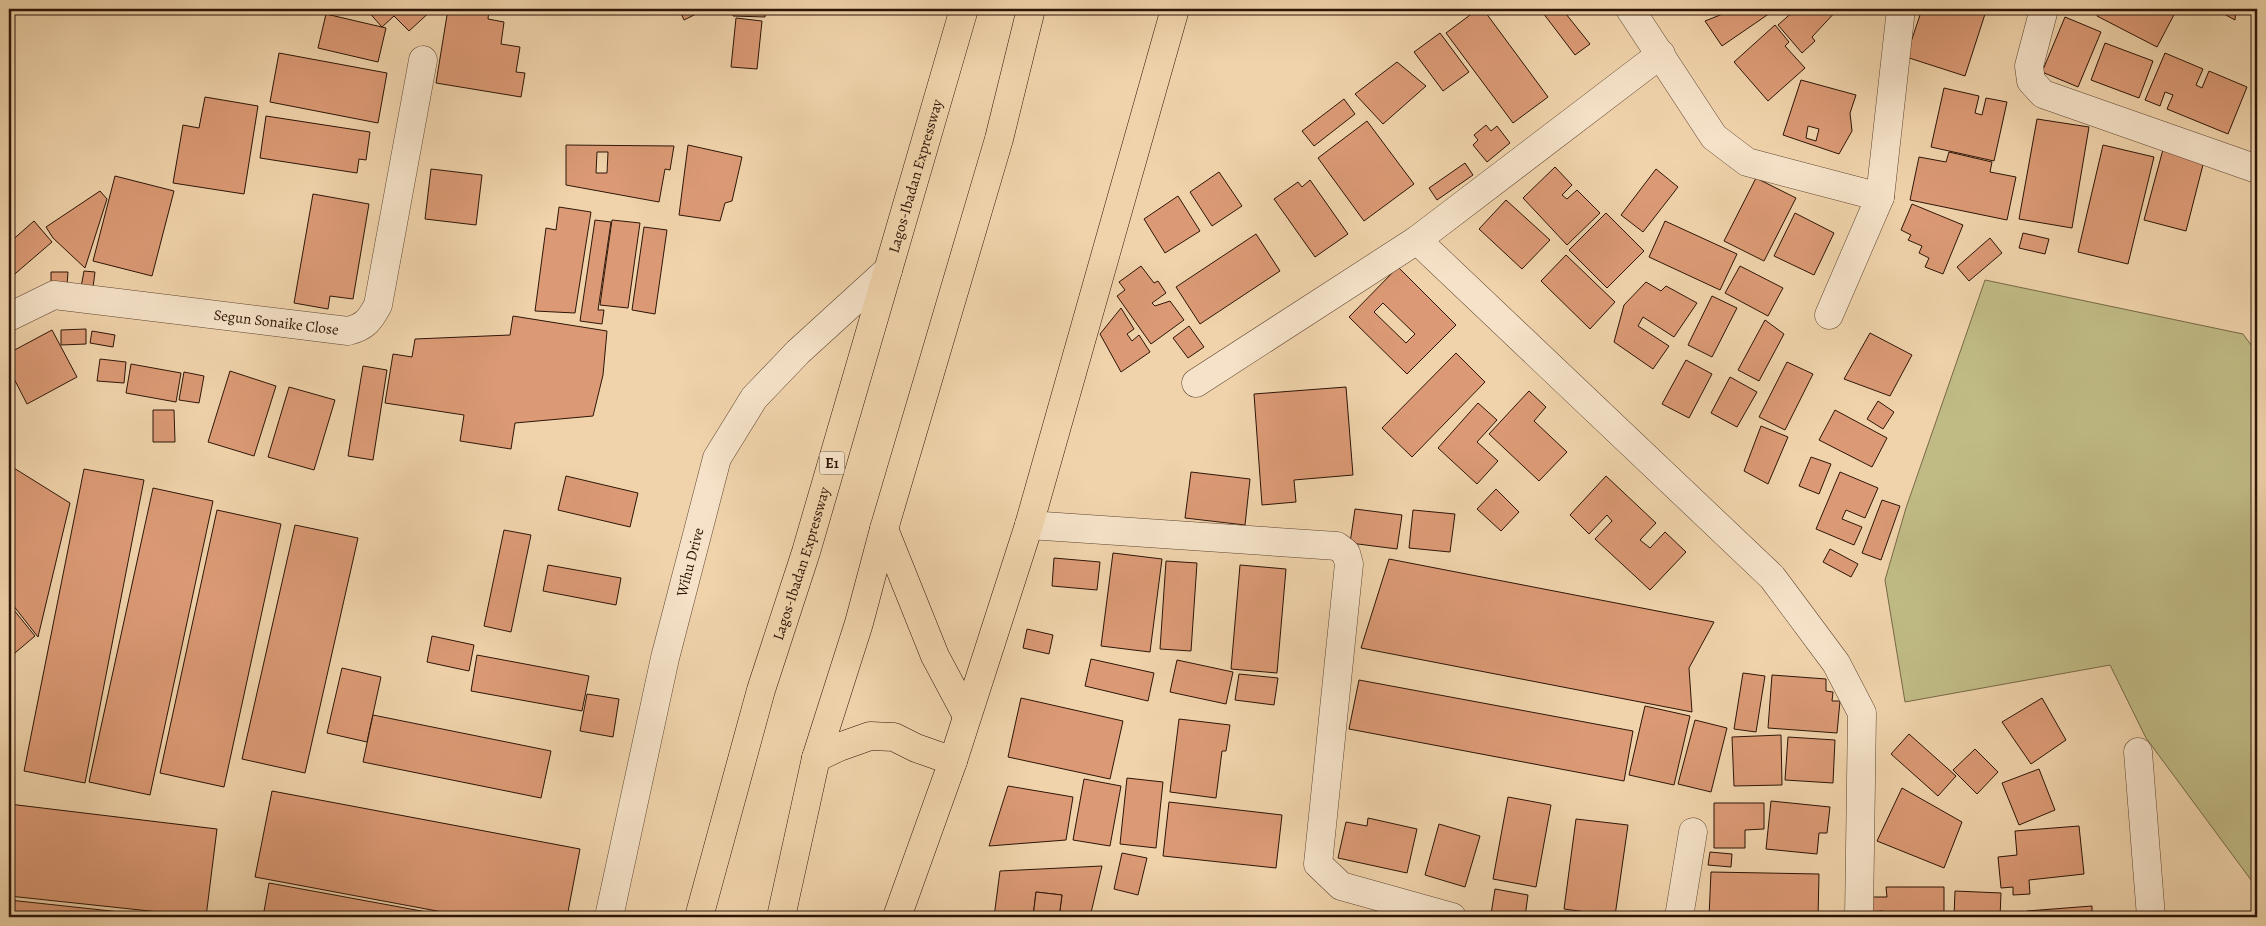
<svg xmlns="http://www.w3.org/2000/svg" width="2266" height="926" font-family="Alegreya,serif">
<style>
.green{fill:#c0bb85;stroke:#766846}
.building{fill:#db9a75;stroke:#2d1507;fill-rule:evenodd}
.lines{fill:none;stroke-linecap:round;stroke-linejoin:round}
.minor-casing{stroke:#5e4430;stroke-width:29}
.major-casing{stroke:#2d1507;stroke-width:29}
.highway-casing{stroke:#2d1507;stroke-width:29}
.minor{stroke:#f5e2c8;stroke-width:28}
.major{stroke:#f0d3ab;stroke-width:28}
.highway{stroke:#f0d3ab;stroke-width:28}
.labels{text-anchor:middle;dominant-baseline:central;stroke-width:4;stroke-linejoin:round;paint-order:stroke}
.shield{fill:#f5e2c8;stroke:#695241;stroke-width:1}
.shield-label{font-size:14px;font-weight:bold;fill:#2d1507}
.street-label{font-size:15px;fill:#2d1507;stroke:#f5e2c8}
</style>
<rect width="100%" height="100%" fill="#f0d3ab"/>
<filter id="stains"><feTurbulence type="fractalNoise" baseFrequency=".004" numOctaves="4"/><feColorMatrix values="0 0 0 0 .2 0 0 0 0 .09 0 0 0 0 .02 0 0 0 .5 -.17"/></filter>
<radialGradient id="worn" r=".72"><stop offset=".6" stop-color="#630" stop-opacity="0"/><stop offset="1" stop-color="#630" stop-opacity=".3"/></radialGradient>
<polygon class="green" points="1985,280 2243,334 2257,353 2257,888 2146,738 2110,665 1905,702 1885,580 1906,508"/>
<g class="building">
<polygon points="366,9 433,9 409,31 394,16 382,27"/>
<polygon points="448,9 489,9 488,19 504,22 501,44 520,47 516,72 525,73 521,97 436,83"/>
<polygon points="679,9 704,9 704,10 684,20"/>
<polygon points="733,9 766,9 765,17 733,16"/>
<polygon points="1478,9 1483,9 1548,97 1513,123 1446,33"/>
<polygon points="1540,9 1562,9 1590,44 1575,55"/>
<polygon points="1735,9 1771,9 1773,11 1722,46 1705,21"/>
<polygon points="1796,9 1838,9 1812,37 1815,41 1802,53 1778,25"/>
<polygon points="1922,9 1968,9 1985,14 1965,76 1906,57"/>
<polygon points="1985,9 2008,9 2007,14"/>
<polygon points="2101,9 2177,9 2157,47 2097,16"/>
<polygon points="2215,9 2236,9 2235,20"/>
<polygon points="326,14 386,28 378,62 318,48"/>
<polygon points="2065,17 2101,32 2078,87 2042,72"/>
<polygon points="736,18 762,21 757,69 731,67"/>
<polygon points="1775,25 1789,42 1785,46 1805,68 1768,101 1734,62"/>
<polygon points="1440,33 1469,72 1443,91 1414,52"/>
<polygon points="2105,43 2153,61 2139,98 2091,80"/>
<polygon points="279,53 387,73 378,123 270,102"/>
<polygon points="2165,53 2203,69 2196,85 2202,88 2209,71 2247,87 2228,134 2167,109 2173,95 2165,92 2160,106 2145,100"/>
<polygon points="1397,62 1426,86 1383,124 1355,94"/>
<path d="M1801,80L1856,95L1850,113L1852,131L1839,154L1783,135ZM1808,126L1819,129L1816,141L1806,138Z"/>
<polygon points="1944,88 1979,96 1975,113 1982,115 1986,98 2007,102 1994,161 1931,147"/>
<polygon points="205,97 258,106 244,194 173,183 183,125 199,128"/>
<polygon points="1344,99 1355,114 1314,146 1302,131"/>
<polygon points="266,116 370,132 366,160 359,159 357,173 260,158"/>
<polygon points="2037,119 2089,127 2072,228 2019,219"/>
<polygon points="1367,121 1414,184 1364,221 1318,158"/>
<polygon points="1486,125 1491,131 1497,126 1510,143 1487,162 1473,145 1478,140 1474,135"/>
<polygon points="2165,142 2206,153 2186,231 2144,220"/>
<path d="M566,145L674,146L670,170L665,169L659,202L566,185ZM597,152H608L607,173H596Z"/>
<polygon points="688,145 742,157 732,201 725,203 720,221 679,215"/>
<polygon points="2103,145 2154,157 2128,264 2078,252"/>
<polygon points="1949,152 1992,162 1990,172 2016,177 2007,220 1910,200 1919,157 1946,162"/>
<polygon points="1465,163 1473,175 1437,200 1429,188"/>
<polygon points="1555,167 1572,185 1562,195 1567,199 1577,190 1600,213 1567,245 1523,198"/>
<polygon points="431,169 482,175 476,225 425,219"/>
<polygon points="1656,169 1678,187 1643,232 1621,215"/>
<polygon points="1219,172 1242,206 1212,226 1190,192"/>
<polygon points="115,176 174,191 152,276 93,261"/>
<polygon points="1756,178 1796,198 1764,261 1724,241"/>
<polygon points="1310,180 1348,234 1315,257 1274,199 1298,182 1302,187"/>
<polygon points="100,191 107,199 85,268 53,238 46,227"/>
<polygon points="313,194 369,204 353,299 330,296 328,309 294,303"/>
<polygon points="1178,196 1200,231 1165,253 1144,219"/>
<polygon points="1506,200 1550,240 1522,269 1479,229"/>
<polygon points="1912,204 1963,225 1943,274 1925,267 1929,258 1919,253 1922,246 1908,240 1911,235 1901,230"/>
<polygon points="559,207 591,212 575,313 535,311 546,228 556,230"/>
<polygon points="1606,213 1644,251 1607,288 1569,250"/>
<polygon points="1795,213 1834,233 1814,275 1774,256"/>
<polygon points="595,220 611,222 598,310 604,310 602,324 580,321"/>
<polygon points="612,220 640,223 628,308 600,305"/>
<polygon points="34,221 52,242 9,279 9,243"/>
<polygon points="1665,221 1737,254 1720,290 1649,257"/>
<polygon points="644,227 667,230 655,314 632,310"/>
<polygon points="2023,233 2049,239 2045,254 2019,248"/>
<polygon points="1256,234 1280,271 1200,324 1176,287"/>
<polygon points="1990,238 2002,253 1969,281 1957,267"/>
<polygon points="1566,255 1615,302 1590,329 1541,281"/>
<polygon points="1141,266 1154,283 1158,281 1166,293 1152,303 1155,306 1170,301 1184,320 1151,344 1117,296 1125,290 1119,282"/>
<polygon points="1740,266 1783,288 1768,316 1725,293"/>
<path d="M1398,267L1456,325L1407,374L1349,317ZM1383,303L1415,334L1406,343L1374,312Z"/>
<polygon points="84,271 95,272 92,295 80,293"/>
<polygon points="51,272 68,272 67,285 51,286"/>
<polygon points="1646,282 1661,291 1666,286 1697,303 1674,337 1643,317 1638,326 1669,346 1653,369 1614,342 1624,305"/>
<polygon points="1712,296 1737,308 1712,357 1688,345"/>
<polygon points="1121,308 1134,329 1127,334 1132,341 1139,335 1150,352 1121,372 1100,334"/>
<polygon points="513,316 607,331 603,375 593,416 515,423 511,449 460,441 464,415 385,403 393,354 412,357 415,339 510,335"/>
<polygon points="1765,320 1784,334 1759,381 1738,370"/>
<polygon points="1189,326 1204,347 1188,358 1173,338"/>
<polygon points="86,329 86,344 61,345 61,330"/>
<polygon points="52,330 77,377 27,404 9,369 9,353"/>
<polygon points="92,331 115,335 113,347 90,343"/>
<polygon points="1870,333 1912,355 1890,396 1844,379"/>
<polygon points="1456,353 1485,382 1412,457 1382,428"/>
<polygon points="100,359 126,362 124,383 97,381"/>
<polygon points="1686,360 1712,374 1689,418 1662,404"/>
<polygon points="1787,362 1813,374 1785,430 1759,417"/>
<polygon points="131,364 181,373 176,402 126,393"/>
<polygon points="363,366 387,370 373,460 348,456"/>
<polygon points="230,371 276,386 254,456 208,442"/>
<polygon points="184,372 204,376 199,403 179,400"/>
<polygon points="1730,377 1757,392 1737,427 1711,413"/>
<polygon points="289,387 335,400 314,470 268,457"/>
<polygon points="1346,387 1353,475 1294,480 1296,502 1262,505 1254,394"/>
<polygon points="1529,391 1546,407 1534,421 1567,452 1539,481 1489,434"/>
<polygon points="1878,401 1894,412 1883,429 1867,419"/>
<polygon points="1478,403 1497,420 1477,442 1498,461 1477,484 1438,448"/>
<polygon points="153,410 174,410 175,442 153,442"/>
<polygon points="1835,410 1887,438 1872,467 1819,440"/>
<polygon points="1761,426 1788,437 1768,484 1744,471"/>
<polygon points="1811,457 1831,464 1819,494 1799,486"/>
<polygon points="9,465 70,503 38,637 9,600"/>
<polygon points="84,469 144,480 85,783 24,771"/>
<polygon points="1191,472 1250,479 1245,525 1185,518"/>
<polygon points="1840,472 1878,488 1865,518 1846,510 1842,519 1862,527 1854,545 1816,529"/>
<polygon points="566,476 638,493 630,527 558,510"/>
<polygon points="1606,476 1656,523 1640,540 1650,548 1665,532 1686,552 1650,590 1595,539 1612,521 1607,515 1589,534 1570,515"/>
<polygon points="153,488 213,501 150,795 89,782"/>
<polygon points="1496,489 1519,512 1501,531 1477,509"/>
<polygon points="1882,500 1900,506 1881,560 1862,553"/>
<polygon points="1355,509 1402,515 1397,549 1350,543"/>
<polygon points="217,510 281,524 224,787 160,773"/>
<polygon points="1413,510 1455,514 1450,552 1409,548"/>
<polygon points="295,525 358,538 305,773 242,759"/>
<polygon points="504,530 531,535 511,632 484,626"/>
<polygon points="1830,549 1858,564 1851,577 1823,562"/>
<polygon points="1113,553 1162,559 1150,652 1101,646"/>
<polygon points="1054,558 1100,562 1097,590 1052,586"/>
<polygon points="1389,559 1714,622 1689,668 1692,712 1361,648"/>
<polygon points="1166,561 1197,563 1191,651 1160,649"/>
<polygon points="548,565 621,578 616,605 543,591"/>
<polygon points="1240,565 1286,569 1277,673 1231,669"/>
<polygon points="9,604 35,636 9,658"/>
<polygon points="1027,629 1053,635 1049,654 1023,648"/>
<polygon points="432,636 474,645 469,671 427,662"/>
<polygon points="477,655 589,676 582,711 471,691"/>
<polygon points="1091,659 1154,673 1148,701 1085,686"/>
<polygon points="1177,660 1233,672 1226,704 1170,692"/>
<polygon points="342,668 381,677 367,742 327,733"/>
<polygon points="1743,673 1765,676 1756,732 1734,729"/>
<polygon points="1239,674 1278,678 1274,705 1235,700"/>
<polygon points="1772,675 1826,679 1826,691 1833,692 1832,701 1840,701 1837,733 1768,728"/>
<polygon points="1359,680 1633,731 1624,781 1349,729"/>
<polygon points="587,694 619,699 613,737 580,731"/>
<polygon points="1021,698 1123,721 1110,779 1008,757"/>
<polygon points="2042,698 2066,740 2031,764 2002,722"/>
<polygon points="1645,706 1690,716 1674,785 1629,775"/>
<polygon points="373,715 551,751 541,798 363,762"/>
<polygon points="1179,719 1230,725 1226,751 1222,751 1216,798 1170,792"/>
<polygon points="1695,720 1727,728 1711,792 1678,784"/>
<polygon points="1909,734 1956,776 1938,796 1891,754"/>
<polygon points="1781,735 1782,785 1734,786 1732,737"/>
<polygon points="1788,737 1835,740 1833,783 1785,780"/>
<polygon points="1975,749 1998,772 1977,794 1953,770"/>
<polygon points="2039,769 2055,810 2019,825 2002,783"/>
<polygon points="1127,778 1163,782 1156,848 1120,844"/>
<polygon points="1084,779 1121,786 1110,846 1073,840"/>
<polygon points="1008,786 1073,797 1066,840 989,846"/>
<polygon points="1902,788 1962,822 1944,868 1877,841"/>
<polygon points="272,791 580,849 567,917 469,917 255,877"/>
<polygon points="1508,797 1551,805 1536,887 1493,879"/>
<polygon points="1771,801 1830,807 1827,833 1819,833 1817,854 1766,849"/>
<polygon points="1169,802 1282,815 1276,868 1163,856"/>
<polygon points="1714,803 1764,803 1764,829 1745,830 1745,848 1714,848"/>
<polygon points="9,804 217,829 206,917 9,896"/>
<polygon points="1368,818 1417,829 1407,873 1338,858 1346,822 1367,826"/>
<polygon points="1576,819 1628,825 1615,916 1564,909"/>
<polygon points="1439,824 1480,836 1465,887 1425,875"/>
<polygon points="2079,826 2084,874 2029,880 2030,894 2013,895 2013,887 2001,888 1998,857 2017,855 2015,831"/>
<polygon points="1710,852 1732,854 1731,867 1708,865"/>
<polygon points="1122,853 1147,858 1138,895 1114,889"/>
<polygon points="1102,866 1090,917 1059,917 1062,895 1036,892 1033,917 994,917 1000,871"/>
<polygon points="1711,872 1819,874 1818,917 1709,917"/>
<polygon points="269,883 454,917 263,917"/>
<polygon points="1886,887 1944,887 1944,917 1883,917 1883,911 1870,912 1870,897 1887,897"/>
<polygon points="1495,889 1528,895 1525,917 1491,914"/>
<polygon points="1955,891 2001,893 2000,917 1954,917"/>
<polygon points="1036,892 1062,895 1059,917 1033,917"/>
<polygon points="9,900 167,917 9,917"/>
<polygon points="2092,906 2092,917 2027,917 2027,911"/>
</g>
<g class="lines">
<g class="minor-casing">
<g id="minor">
<polyline points="1630,9 1714,137 1747,162 1880,197"/>
<polyline points="2044,9 2029,66 2031,81 2043,94 2257,169"/>
<polyline points="1417,240 1772,577 1836,663 1862,713 1859,917"/>
<polyline points="1829,315 1880,197 1901,9"/>
<path id="s1" d="M9,317L54,295L348,331C365,327 370,320 378,305L423,60"/>
<polyline points="1196,383 1417,240 1661,54"/>
<polyline points="1029,525 1337,546 1346,553 1349,564 1318,864 1341,886 1452,917"/>
<polyline points="2138,752 2151,917"/>
<path id="s2" d="M609,917L665,658L717,458L754,398L798,352L888,270"/>
<polyline points="1679,917 1693,832"/>
</g>
</g>
<g class="major-casing">
<polyline id="major" points="897,917 953,761 1029,525 1175,9"/>
</g>
<g class="highway-casing">
<g id="highway">
<polyline points="884,529 935,656 967,716"/>
<polyline points="816,758 839,747 870,736 894,737 916,748 953,761"/>
<path id="s3" d="M699,917L761,690L806,552L964,9"/>
<polyline points="781,917 816,758 859,623 884,529 999,139 1031,9"/>
</g>
</g>
<use href="#minor" class="minor"/>
<use href="#major" class="major"/>
<use href="#highway" class="highway"/>
</g>
<g class="labels">
<rect class="shield" x="819.5" y="451.5" width="25" height="23" rx="4"/>
<g class="shield-label">
<text x="832" y="463">E1</text>
</g>
<g class="street-label">
<text stroke="none"><textPath href="#s3" startOffset="772">Lagos-Ibadan Expressway</textPath></text>
<text stroke="none"><textPath href="#s1" startOffset="274">Segun Sonaike Close</textPath></text>
<text stroke="none"><textPath href="#s2" startOffset="364">Wihu Drive</textPath></text>
<text stroke="none"><textPath href="#s3" startOffset="368">Lagos-Ibadan Expressway</textPath></text>
</g>
</g>
<rect width="2266" height="926" fill="none" stroke="#f0d3ab" stroke-width="30"/>
<rect x="10" y="10" width="2246" height="906" fill="none" stroke="#2d1507" stroke-width="2.5"/>
<rect x="15" y="15" width="2236" height="896" fill="none" stroke="#2d1507"/>
<rect width="100%" height="100%" filter="url(#stains)"/>
<rect width="100%" height="100%" fill="url(#worn)"/>
</svg>
